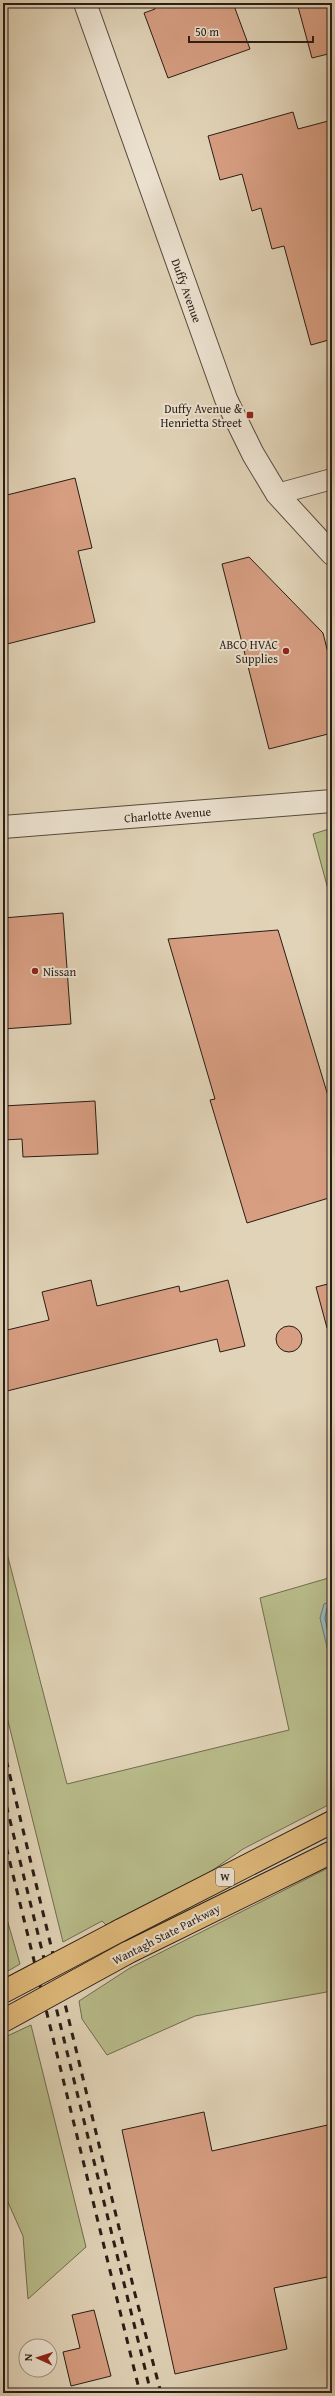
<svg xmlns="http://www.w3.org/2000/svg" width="335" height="2396" font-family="'Gentium Book Plus',serif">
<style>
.green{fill:#b8bb8a;stroke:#706c50}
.water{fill:#98b6b8;stroke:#6b7977}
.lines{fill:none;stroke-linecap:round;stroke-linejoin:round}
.shore{stroke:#606a67;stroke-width:1}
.building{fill:#d79e82;stroke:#281d16}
.minor-casing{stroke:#564a3e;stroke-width:22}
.tertiary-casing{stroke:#564a3e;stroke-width:24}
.motorway-casing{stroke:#281d16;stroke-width:24}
.minor{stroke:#ece2d0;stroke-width:20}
.tertiary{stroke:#ece2d0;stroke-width:22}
.motorway{stroke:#e0ba7c;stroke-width:22}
.rail{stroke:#281d16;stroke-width:3;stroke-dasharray:7 7;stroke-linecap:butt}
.motorway-bridge-casing{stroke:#281d16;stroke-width:24;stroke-linecap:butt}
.motorway-bridge{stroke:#e0ba7c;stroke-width:22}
.poi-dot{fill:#8f2418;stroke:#ece2d0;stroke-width:1.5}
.labels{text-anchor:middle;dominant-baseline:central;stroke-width:4;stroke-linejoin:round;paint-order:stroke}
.shield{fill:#ece2d0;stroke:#63584e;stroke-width:1}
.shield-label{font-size:11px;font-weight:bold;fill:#281d16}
.street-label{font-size:12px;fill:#281d16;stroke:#ece2d0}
.poi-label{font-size:12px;fill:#281d16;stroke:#ece2d0;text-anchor:end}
</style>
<rect width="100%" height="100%" fill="#e1d3b7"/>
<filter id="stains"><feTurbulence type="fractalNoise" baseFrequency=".005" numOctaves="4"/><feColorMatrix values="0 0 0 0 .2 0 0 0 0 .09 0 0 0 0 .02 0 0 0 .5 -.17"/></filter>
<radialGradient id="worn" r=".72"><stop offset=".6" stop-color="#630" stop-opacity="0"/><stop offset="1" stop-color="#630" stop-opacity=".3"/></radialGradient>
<g class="green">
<polygon points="332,828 332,904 313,834"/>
<polygon points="3,1538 67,1784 289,1730 260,1598 332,1577 332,1803 243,1849 207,1874 106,1925 102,1921 63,1942 3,1701"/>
<polygon points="332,1866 332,1991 195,2016 107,2055 82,2019 79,2001 130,1968"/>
<polygon points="6,1916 20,1964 3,1974 3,1918"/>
<polygon points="31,2025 86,2247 28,2299 23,2236 3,2191 3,2038"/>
</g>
<polygon class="water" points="332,1601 332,1668 320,1618 324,1604"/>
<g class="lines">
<polyline class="shore" points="332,1605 327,1608 325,1618 332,1651"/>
</g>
<g class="building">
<polygon points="153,3 233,3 250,49 168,78 144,13 155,9"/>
<polygon points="297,3 332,3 332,53 312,58"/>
<polygon points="293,112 298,129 332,120 332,339 311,345 284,246 272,249 261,208 252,211 242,174 220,180 208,136"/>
<polygon points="75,478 92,548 78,551 95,622 3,645 3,496"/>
<polygon points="249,557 323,633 332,669 332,733 269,749 222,564"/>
<polygon points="63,913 71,1024 3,1029 3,918"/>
<polygon points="278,930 332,1109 332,1197 247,1223 210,1100 215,1099 168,939"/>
<polygon points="95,1101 98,1154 23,1157 22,1139 3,1140 3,1106"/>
<polygon points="3,1246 6,1246 7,1269 3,1269"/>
<polygon points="91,1280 97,1306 179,1286 180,1292 228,1280 245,1346 220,1352 217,1339 3,1392 3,1331 49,1320 42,1292"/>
<polygon points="332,1283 332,1327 327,1328 316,1287"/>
<circle cx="289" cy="1339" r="13"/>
<polygon points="204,2112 212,2151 332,2124 332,2276 274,2288 287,2349 175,2374 122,2130"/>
<polygon points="94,2310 111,2376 71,2386 63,2352 80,2348 72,2315"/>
</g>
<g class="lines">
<g class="minor-casing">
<polyline id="minor" points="277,494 332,479"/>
</g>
<g class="tertiary-casing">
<g id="tertiary">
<path id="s1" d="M85,3L226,399L253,454L277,494L332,554"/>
<path id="s2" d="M3,827L332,801"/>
</g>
</g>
<g class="motorway-casing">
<g id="motorway">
<polyline points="119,1931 332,1822"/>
<polyline points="127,1953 332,1852"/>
</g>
</g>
<use href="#minor" class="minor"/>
<use href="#tertiary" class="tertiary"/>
<use href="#motorway" class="motorway"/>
<g class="rail">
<polyline points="3,1747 135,2294 161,2393"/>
<polyline points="3,1792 151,2393"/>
<polyline points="3,1834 140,2393"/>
</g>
<g class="motorway-bridge-casing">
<g id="motorway-bridge">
<polyline points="3,1992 119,1931"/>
<polyline points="3,2021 127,1953"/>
</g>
</g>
<use href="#motorway-bridge" class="motorway-bridge"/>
</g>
<g class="poi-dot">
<rect x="246" y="411" width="8" height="8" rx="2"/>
<circle cx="286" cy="651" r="4"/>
<circle cx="35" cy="971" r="4"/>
</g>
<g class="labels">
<rect class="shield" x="216" y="1868" width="18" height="18" rx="3"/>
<g class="shield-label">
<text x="225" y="1877">W</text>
</g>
<g class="street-label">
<text stroke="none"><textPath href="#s1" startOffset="305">Duffy Avenue</textPath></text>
<text stroke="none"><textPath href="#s2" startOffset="165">Charlotte Avenue</textPath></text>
<text transform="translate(166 1934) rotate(-27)">Wantagh State Parkway</text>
</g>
<g class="poi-label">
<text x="242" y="408">Duffy Avenue &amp;<tspan x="242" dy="14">Henrietta Street</tspan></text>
<text x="278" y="644">ABCO HVAC<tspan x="278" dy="14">Supplies</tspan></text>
<text x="43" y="971" text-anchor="start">Nissan</text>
</g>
</g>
<rect width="335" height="2396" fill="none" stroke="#e1d3b7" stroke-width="16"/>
<rect x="4" y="4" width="327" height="2388" fill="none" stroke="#281d16" stroke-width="2"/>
<rect x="8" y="8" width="319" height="2380" fill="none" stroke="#281d16"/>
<g transform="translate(38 2358) rotate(273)"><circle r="19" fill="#ece2d0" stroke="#9e9386"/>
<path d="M0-3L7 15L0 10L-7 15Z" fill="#8f2418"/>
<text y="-6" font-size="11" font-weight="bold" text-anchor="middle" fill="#281d16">N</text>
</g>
<path d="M189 36v6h124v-6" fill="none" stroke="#281d16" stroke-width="2"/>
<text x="195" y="36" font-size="12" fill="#281d16" stroke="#ece2d0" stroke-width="3" paint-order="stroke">50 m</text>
<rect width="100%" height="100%" filter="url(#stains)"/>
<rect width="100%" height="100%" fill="url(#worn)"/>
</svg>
